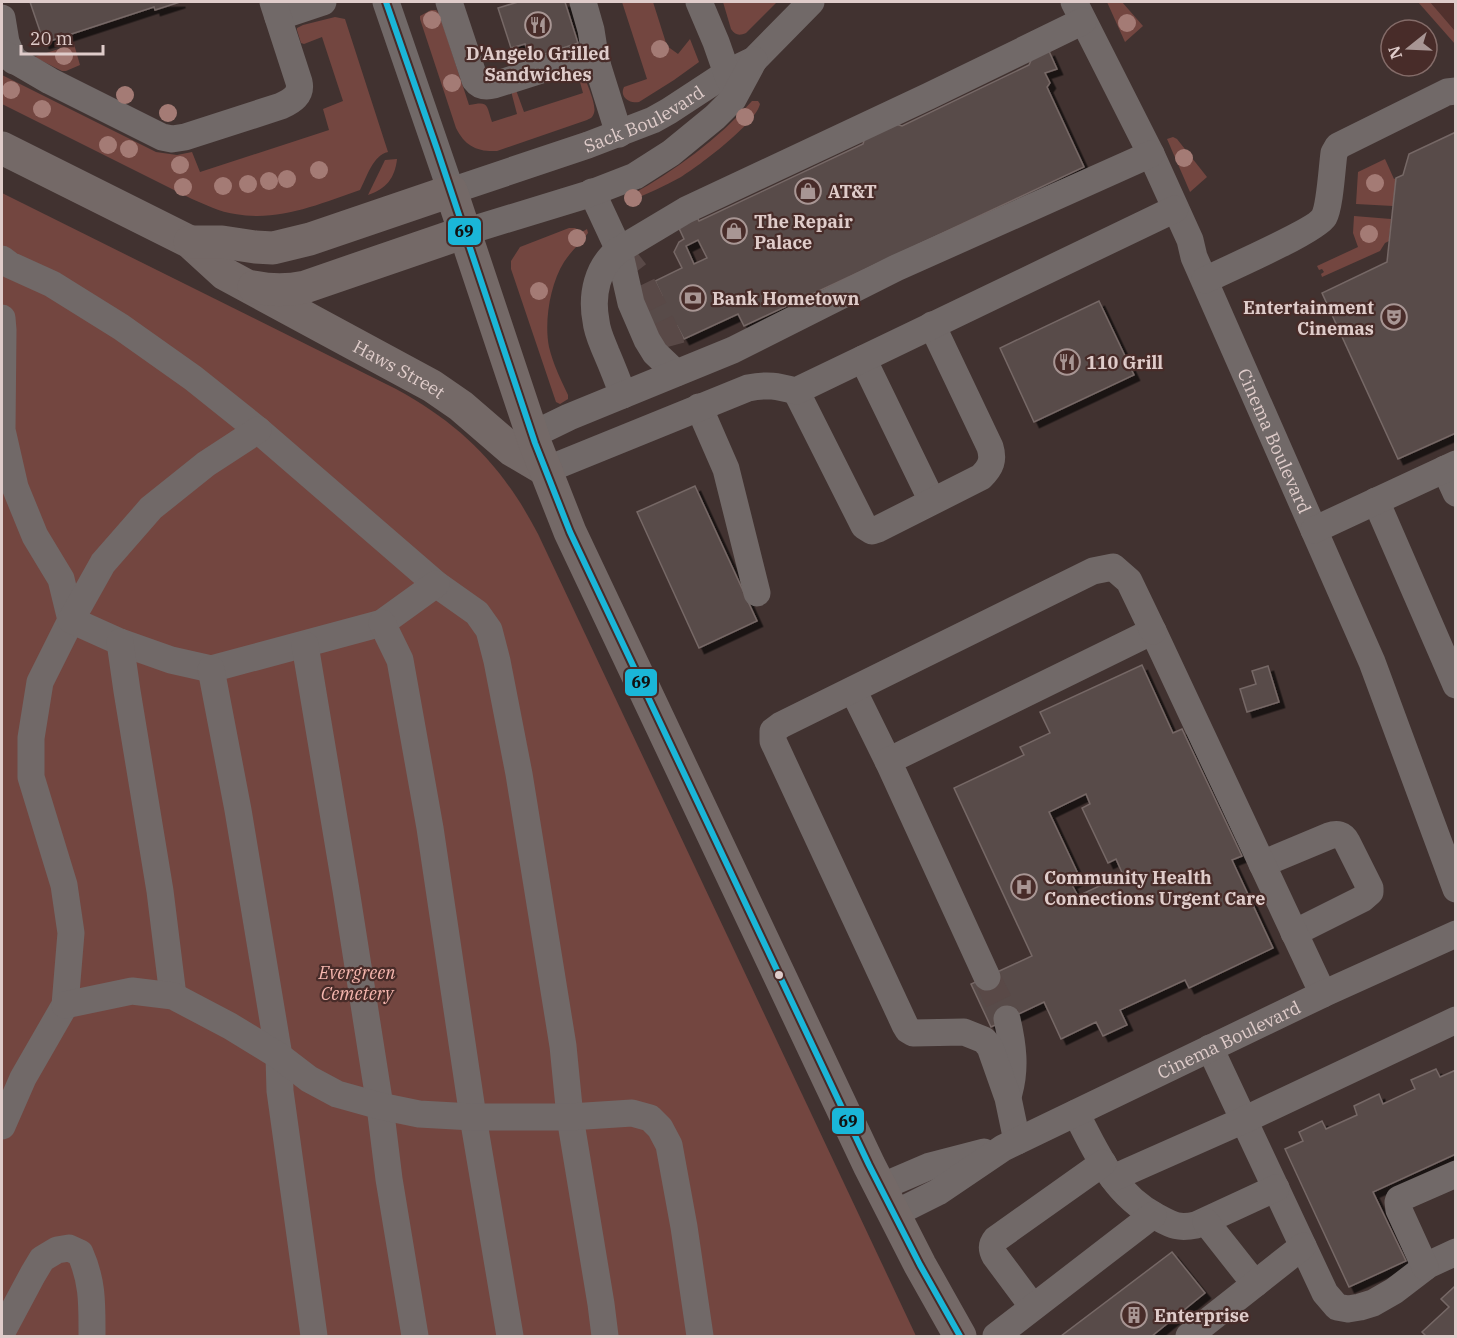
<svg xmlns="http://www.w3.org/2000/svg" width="1457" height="1338" font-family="'IBM Plex Serif',serif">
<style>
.built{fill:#51312d}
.green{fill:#734640}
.building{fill:#594c4a;stroke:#766866;stroke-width:1.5;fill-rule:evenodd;filter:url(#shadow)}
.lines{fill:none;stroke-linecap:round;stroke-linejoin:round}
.minor-tunnel{stroke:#594947;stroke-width:27;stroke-dasharray:27 14;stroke-linecap:butt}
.minor{stroke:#716968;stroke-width:27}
.major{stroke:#746967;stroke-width:33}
.bus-1-casing{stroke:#482c29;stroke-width:10}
.bus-1{stroke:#1ab6d8;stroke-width:6}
.tree{fill:#a47b75}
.bus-dot{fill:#dfccca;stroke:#482c29;stroke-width:2}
.labels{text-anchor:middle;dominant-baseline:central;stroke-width:4.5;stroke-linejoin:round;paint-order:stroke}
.poi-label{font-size:18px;font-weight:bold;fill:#dfccca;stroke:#482c29;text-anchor:start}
.street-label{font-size:18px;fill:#dfccca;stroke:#482c29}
.park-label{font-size:18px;font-style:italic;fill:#f5b6ae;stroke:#482c29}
.line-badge{stroke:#482c29;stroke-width:2}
.pale-badge-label{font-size:16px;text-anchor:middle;font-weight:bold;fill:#111}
</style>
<defs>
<filter id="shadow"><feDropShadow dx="5.5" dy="5.5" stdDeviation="0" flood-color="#0009"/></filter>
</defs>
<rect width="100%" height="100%" fill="#413230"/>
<polygon class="built" points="1430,2 1455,2 1455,31"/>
<g class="green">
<path d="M622,2H653L667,46L678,54L690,39L699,62L674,80L639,102C630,104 619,97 624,87L647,79Z"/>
<path d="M723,2H777L746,33C739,36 735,35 731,29Z"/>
<polygon points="1107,2 1122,2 1143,26 1125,42"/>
<polygon points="1418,2 1430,2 1455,31 1455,44"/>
<path d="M431,10H436L439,13L469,105C489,101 486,104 492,122L517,114L512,95V92L516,90L524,112L583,93L578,75V72L581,71L583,73C586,82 597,105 594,113C592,118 591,118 587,120L497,151C477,152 465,146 456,128L420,19V16Z"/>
<path d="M335,17L345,19L388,152C373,155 367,177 360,190C319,204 279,222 235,214C220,212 206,205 192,199L2,104V75L156,152L177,155L192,152L200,172L329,130L323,109L343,101L322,37L304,44L301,43L297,30V28L303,25Z"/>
<polygon points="74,44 80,65 66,71 62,71 34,57"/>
<path d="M752,101H758L760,104C756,123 699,166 681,177C665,186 647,194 630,201L628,200V197L631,195C676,170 717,140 752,101Z"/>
<polygon points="1173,137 1177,139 1207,177 1190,192 1167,139"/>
<path d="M397,159C395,178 386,189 368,195L385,160Z"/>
<polygon points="1385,159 1394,179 1396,178 1393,206 1356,204 1358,172"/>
<path d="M2,193L396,389C462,425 503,467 538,534L916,1336H2Z"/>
<polygon points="1354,216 1391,219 1389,241 1385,243 1380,251 1322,277 1321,274 1324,272 1322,269 1319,270 1317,266 1358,247 1353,233"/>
<path d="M569,228H575L582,232L587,229L588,233C581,243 571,251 564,262C550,284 544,322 549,347C553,364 561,380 568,395V399L560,404L556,402L511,269V261L520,247Z"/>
</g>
<g class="building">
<polygon points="30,2 180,2 155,10 154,7 44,43"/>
<polygon points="518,2 565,2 578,43 530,59 525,44 511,48 498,8"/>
<path d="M1049,51L1057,69L1045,73L1050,83L1047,87L1084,167L744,326L738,314L684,339L677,326L649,340L634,309L662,296L655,281L682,268L674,252L679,242L684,239L678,226L697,217L699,221L863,144L865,137L896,124L902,126L1029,65L1032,58ZM698,240L707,258L694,264L686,246Z"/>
<polygon points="1456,132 1456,433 1398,459 1322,293 1387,262 1396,178 1403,175 1409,154"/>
<polygon points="1099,301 1134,375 1034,422 1000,348"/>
<polygon points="695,486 757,621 699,648 637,512"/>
<path d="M1142,665L1173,733L1182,729L1242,856L1232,860L1273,948L1189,988L1185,980L1120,1010L1127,1025L1103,1036L1096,1022L1061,1039L1044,1002L991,1027L971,984L1032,956L954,788L1024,755L1020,747L1050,733L1040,712ZM1086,794L1090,804L1082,808L1108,863L1116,859L1123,875L1078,896L1071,883L1080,878L1049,812Z"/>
<polygon points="1268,666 1279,702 1247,712 1240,689 1256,684 1252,671"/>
<polygon points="1436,1069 1440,1077 1456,1070 1456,1154 1373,1192 1406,1261 1349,1287 1285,1149 1303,1141 1299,1132 1322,1121 1326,1129 1357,1115 1354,1106 1379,1094 1383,1104 1415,1089 1411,1080"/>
<polygon points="1172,1252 1205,1293 1152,1336 1061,1336"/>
<polygon points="1454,1287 1456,1289 1456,1336 1426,1336 1422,1332 1449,1307 1441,1299"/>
</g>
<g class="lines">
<g class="minor-tunnel">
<polyline points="619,251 638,276 670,341 674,356 676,373"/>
<polyline points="987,977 1007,1019"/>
</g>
<g class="minor">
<path id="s1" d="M386,2L451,191L588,145L653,120L669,111L727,73L754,60L811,2"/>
<path d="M449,2L475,80C480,87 486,87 494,85L595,53"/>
<polyline points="583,2 591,30 594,49 598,67 619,134"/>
<polyline points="699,2 716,42 729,79 736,88"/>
<path id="s2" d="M1074,2L1151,154L1190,240L1194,257L1372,662L1456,889"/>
<polyline points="278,17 323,2"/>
<polyline points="2,18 6,42 14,61"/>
<path d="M2,53L50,81L162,137L172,139L185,137L281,106C292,101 302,95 299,82L273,2"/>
<polyline points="592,192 619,250 631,303 647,340 655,353 676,373"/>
<polyline points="465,232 586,195 635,176 671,153 715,117 733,99 754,60"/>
<polyline points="2,259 10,265 52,284 121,327 193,378 258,430 436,584 477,613 489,630 497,661 519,774 563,1046 570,1117 601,1304 605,1336"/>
<path d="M1205,280C1224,271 1317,230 1324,217C1330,206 1332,167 1334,153L1338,146L1447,92L1456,91"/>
<polyline points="2,318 3,330 2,430 15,487 35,536 61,579 71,620 40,682 31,738 31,777 64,885 71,933 65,1005 23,1078 2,1126"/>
<polyline points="863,359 932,501"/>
<path d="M796,391L864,526L872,531L878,529L981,477C991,467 994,460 990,447L932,325"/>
<path d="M623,395C618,381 612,366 606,352C602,342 597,332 596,321C591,295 597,266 619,250L686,210L929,96L1083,21"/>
<polyline points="699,407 726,469 757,593"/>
<polyline points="258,430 206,464 151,508 103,563 71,620 120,642 171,660 211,669 382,623 436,584"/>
<polyline points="532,435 569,417 733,350 896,268 1151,154"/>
<polyline points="1445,469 1456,493"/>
<path d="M546,470L748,388C768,384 777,386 796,391L1175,209"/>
<polyline points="1376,501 1456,685"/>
<polyline points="1314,530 1456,464"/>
<polyline points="382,623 400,660 430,828 473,1117 510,1336"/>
<polyline points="120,642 127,691 160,891 173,996"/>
<polyline points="305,645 346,890 380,1106 389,1179 415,1336"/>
<polyline points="211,669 238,810 279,1056 280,1091 314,1336"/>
<polyline points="853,690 888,761"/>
<path d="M1262,864L1329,836C1337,833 1343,834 1347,842L1370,888V892L1362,899L1294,933"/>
<polyline points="987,977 888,761 1153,631 1323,994"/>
<polyline points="65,1005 132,991 173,996 230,1026 279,1056 309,1079 337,1094 380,1106 419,1114 473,1117 570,1117 632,1113 650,1118 660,1128 669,1145 684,1227 700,1336"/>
<path d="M1007,1019C1013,1045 1016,1068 1009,1093"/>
<polyline points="1210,1048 1325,1293 1337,1307 1348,1309 1360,1307 1373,1303 1394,1291 1428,1265 1456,1252"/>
<path d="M1076,1113C1097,1154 1114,1194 1157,1217C1172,1225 1178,1229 1196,1225L1276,1188"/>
<polyline points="1017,1141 1008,1098 990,1047 984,1040 964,1032 913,1033 908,1030 905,1025 773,741 773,731 781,725 1093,571 1113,567 1129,581 1153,631"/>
<polyline points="1113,1178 1244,1120 1456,1020"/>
<polyline points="881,1187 930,1166 984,1152"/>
<path id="s3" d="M894,1214L938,1192L1003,1148L1323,994L1456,934"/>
<polyline points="1206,1222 1255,1284"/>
<polyline points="1425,1267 1399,1210 1398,1202 1399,1199 1456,1174"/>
<path d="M1033,1307L995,1256C991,1249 991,1245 996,1239L1103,1163"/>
<path d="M2,1332L33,1274L42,1259L57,1250L69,1248L80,1253C93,1282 92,1305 92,1336"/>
<polyline points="996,1336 1153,1215"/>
<polyline points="1189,1336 1303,1246"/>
</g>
<g class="major">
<path id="s4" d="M2,148L190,242L225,274L432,386L461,406L512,450L546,470"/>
<polyline points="190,242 222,242 255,247 273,248 310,239 451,191 535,443 570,532 869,1165 920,1265 960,1336"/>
<path d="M254,287C272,291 287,291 305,287L465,232"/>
</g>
<g class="bus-1-casing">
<polyline id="bus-1" points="386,2 437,149 535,443 570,532 869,1165 920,1265 960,1336"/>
</g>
<use href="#bus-1" class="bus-1"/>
</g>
<g class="tree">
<circle cx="432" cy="20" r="9"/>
<circle cx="1127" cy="23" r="9"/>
<circle cx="660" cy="49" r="9"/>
<circle cx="64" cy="56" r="9"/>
<circle cx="452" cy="83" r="9"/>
<circle cx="11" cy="90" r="9"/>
<circle cx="125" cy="95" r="9"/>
<circle cx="42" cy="109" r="9"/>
<circle cx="168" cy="113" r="9"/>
<circle cx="745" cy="117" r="9"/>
<circle cx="108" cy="145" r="9"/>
<circle cx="129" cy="149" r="9"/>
<circle cx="1184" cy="158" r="9"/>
<circle cx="180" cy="165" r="9"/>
<circle cx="319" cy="170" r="9"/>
<circle cx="287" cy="179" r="9"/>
<circle cx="269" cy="181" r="9"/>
<circle cx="1375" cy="183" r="9"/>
<circle cx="248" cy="184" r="9"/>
<circle cx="223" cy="186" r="9"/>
<circle cx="183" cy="187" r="9"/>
<circle cx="633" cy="198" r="9"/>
<circle cx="1369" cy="234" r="9"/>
<circle cx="577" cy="238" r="9"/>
<circle cx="539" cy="291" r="9"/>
</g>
<defs>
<g id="restaurant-ring" transform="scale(1.35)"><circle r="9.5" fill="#482c29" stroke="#a89694" stroke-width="1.5"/><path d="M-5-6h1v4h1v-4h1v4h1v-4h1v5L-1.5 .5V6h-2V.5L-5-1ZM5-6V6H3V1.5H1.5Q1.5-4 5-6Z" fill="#a89694"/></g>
<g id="shop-ring" transform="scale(1.35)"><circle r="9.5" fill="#482c29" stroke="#a89694" stroke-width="1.5"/><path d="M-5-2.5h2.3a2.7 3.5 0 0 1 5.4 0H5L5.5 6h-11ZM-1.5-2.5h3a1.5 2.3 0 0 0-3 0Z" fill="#a89694"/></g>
<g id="bank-ring" transform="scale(1.35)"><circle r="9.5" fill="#482c29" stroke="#a89694" stroke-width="1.5"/><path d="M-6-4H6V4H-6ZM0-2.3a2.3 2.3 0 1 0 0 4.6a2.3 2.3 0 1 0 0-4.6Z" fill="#a89694"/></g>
<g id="theatre-ring" transform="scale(1.35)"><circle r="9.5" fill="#482c29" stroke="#a89694" stroke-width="1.5"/><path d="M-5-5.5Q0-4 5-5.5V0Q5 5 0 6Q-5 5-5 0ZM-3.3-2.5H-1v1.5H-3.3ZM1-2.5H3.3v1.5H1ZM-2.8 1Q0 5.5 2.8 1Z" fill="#a89694"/></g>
<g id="hospital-ring" transform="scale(1.35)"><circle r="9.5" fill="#482c29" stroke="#a89694" stroke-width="1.5"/><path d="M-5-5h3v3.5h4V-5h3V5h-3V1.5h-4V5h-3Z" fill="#a89694"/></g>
<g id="building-ring" transform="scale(1.35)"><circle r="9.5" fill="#482c29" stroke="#a89694" stroke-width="1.5"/><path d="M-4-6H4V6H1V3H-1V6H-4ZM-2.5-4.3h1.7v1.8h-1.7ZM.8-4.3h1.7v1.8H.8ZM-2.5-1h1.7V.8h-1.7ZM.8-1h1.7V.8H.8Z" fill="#a89694"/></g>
</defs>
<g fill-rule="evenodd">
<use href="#restaurant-ring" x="538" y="25"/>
<use href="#shop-ring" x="808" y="191"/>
<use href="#shop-ring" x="734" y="231"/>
<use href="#bank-ring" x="693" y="298"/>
<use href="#theatre-ring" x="1394" y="317"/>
<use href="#restaurant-ring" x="1067" y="362"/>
<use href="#hospital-ring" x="1024" y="887"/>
<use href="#building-ring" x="1134" y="1315"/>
</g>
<circle class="bus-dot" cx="779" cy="975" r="5"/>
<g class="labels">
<g class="poi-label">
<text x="538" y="53" text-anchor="middle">D'Angelo Grilled<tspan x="538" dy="21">Sandwiches</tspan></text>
<text x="828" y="191">AT&amp;T</text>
<text x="754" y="221">The Repair<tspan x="754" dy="21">Palace</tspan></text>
<text x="712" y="298">Bank Hometown</text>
<text x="1374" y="307" text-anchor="end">Entertainment<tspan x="1374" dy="21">Cinemas</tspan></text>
<text x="1086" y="362">110 Grill</text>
<text x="1044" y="877">Community Health<tspan x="1044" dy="21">Connections Urgent Care</tspan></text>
<text x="1154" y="1315">Enterprise</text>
</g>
<g class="street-label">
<text stroke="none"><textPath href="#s1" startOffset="406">Sack Boulevard</textPath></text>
<text stroke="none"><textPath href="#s4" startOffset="456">Haws Street</textPath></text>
<text stroke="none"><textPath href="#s2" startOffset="483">Cinema Boulevard</textPath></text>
<text stroke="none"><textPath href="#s3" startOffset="378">Cinema Boulevard</textPath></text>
</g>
<g class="park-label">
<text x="357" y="972">Evergreen<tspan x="357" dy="21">Cemetery</tspan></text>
</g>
</g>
<g class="line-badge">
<rect x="447" y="217" width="35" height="29" rx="6" fill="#1ab6d8"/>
<rect x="624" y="668" width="34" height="29" rx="6" fill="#1ab6d8"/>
<rect x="831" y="1107" width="34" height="28" rx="6" fill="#1ab6d8"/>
</g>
<g class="pale-badge-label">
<text x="464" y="237">69</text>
<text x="641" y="688">69</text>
<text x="848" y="1127">69</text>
</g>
<rect width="1457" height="1338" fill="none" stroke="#dfccca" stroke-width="6"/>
<g transform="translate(1409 48) rotate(252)"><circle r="28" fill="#482c29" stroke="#846c69" stroke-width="1.5"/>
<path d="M0-4.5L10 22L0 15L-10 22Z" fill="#a89694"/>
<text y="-9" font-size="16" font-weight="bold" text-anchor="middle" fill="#dfccca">N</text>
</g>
<path d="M21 45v9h82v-9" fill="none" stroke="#dfccca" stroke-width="3"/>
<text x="30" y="45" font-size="18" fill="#dfccca" stroke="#482c29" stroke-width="4.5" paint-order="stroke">20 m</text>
</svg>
